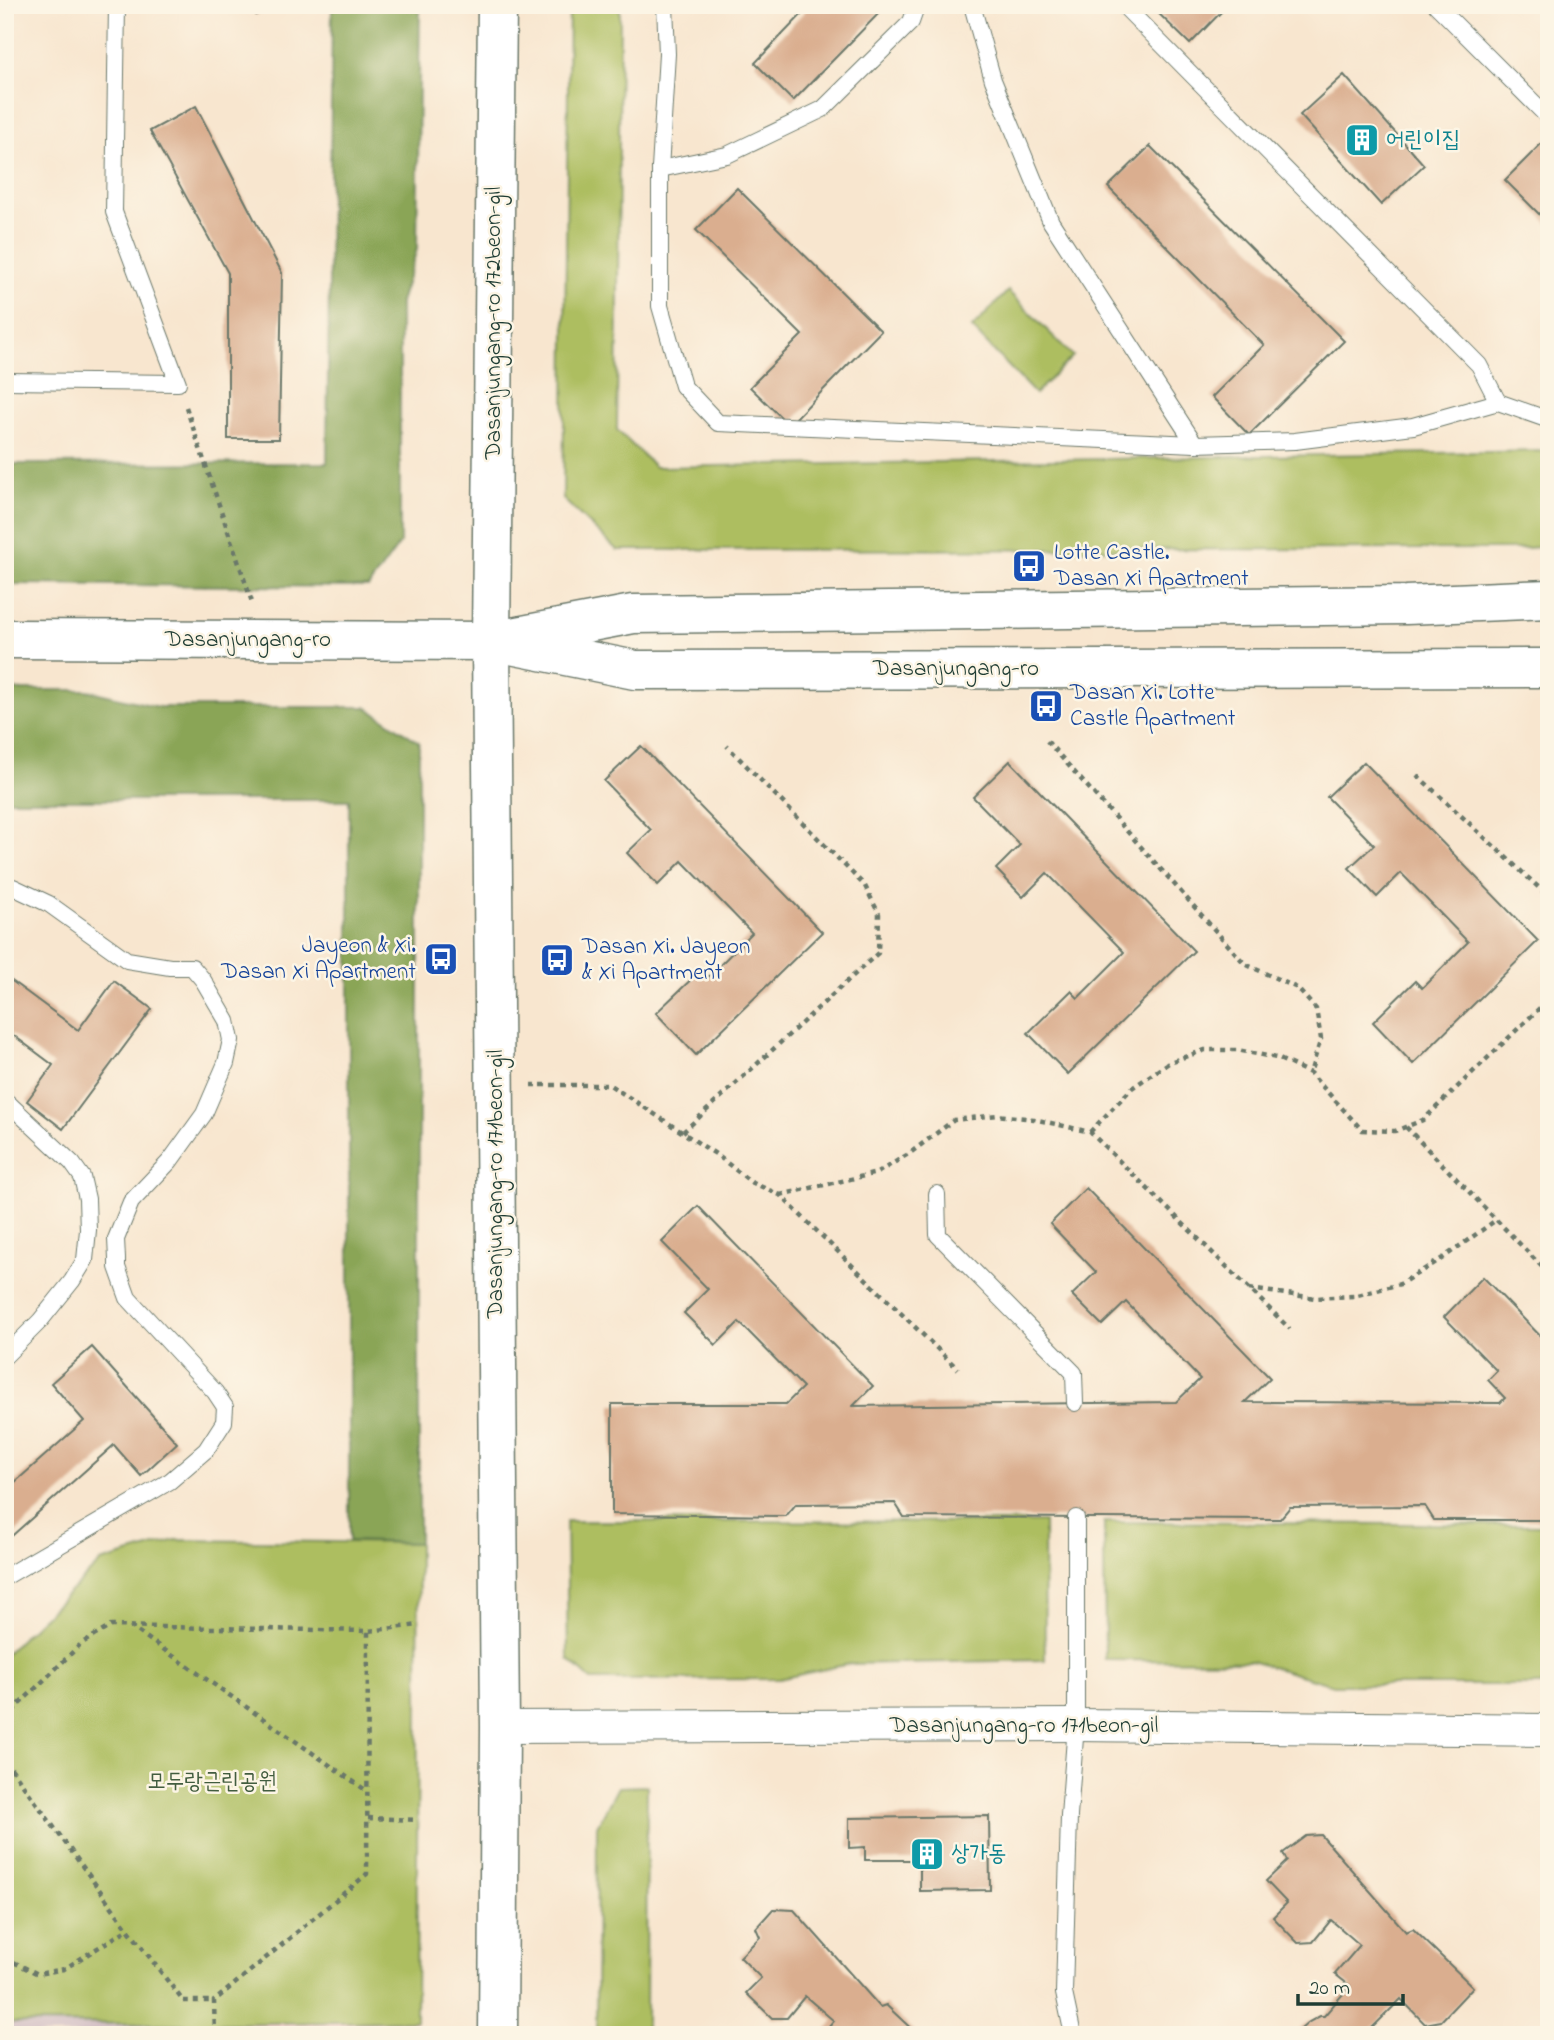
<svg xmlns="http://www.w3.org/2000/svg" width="1554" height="2040" font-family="'Indie Flower','Poor Story',sans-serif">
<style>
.built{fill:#f7d0ce}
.industrial{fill:#d2bec4}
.green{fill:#adbe61;stroke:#667e4a;stroke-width:2}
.forest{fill:#8aa557;stroke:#547146;stroke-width:2}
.building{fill:#daae8f}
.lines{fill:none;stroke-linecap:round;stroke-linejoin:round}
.service-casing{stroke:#6b786a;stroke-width:18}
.minor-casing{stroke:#6b786a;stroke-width:34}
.tertiary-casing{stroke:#6b786a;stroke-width:41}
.path{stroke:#6b786a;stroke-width:4.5;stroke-dasharray:5 5;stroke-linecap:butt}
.service{stroke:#fff;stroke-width:16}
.minor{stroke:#fff;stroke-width:32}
.tertiary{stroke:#fff;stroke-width:38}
.labels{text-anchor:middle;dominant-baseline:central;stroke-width:5;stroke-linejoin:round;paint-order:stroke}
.culture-label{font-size:23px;fill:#0d838f;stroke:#fcf5e5;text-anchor:start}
.street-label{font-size:23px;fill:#1f3d34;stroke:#fcf5e5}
.transit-label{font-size:23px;fill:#164399;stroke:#fcf5e5;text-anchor:start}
.park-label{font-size:23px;fill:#425d3f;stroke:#fcf5e5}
</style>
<rect width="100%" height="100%" fill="#fcf5e5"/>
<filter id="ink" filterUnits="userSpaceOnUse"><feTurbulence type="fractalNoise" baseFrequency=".0143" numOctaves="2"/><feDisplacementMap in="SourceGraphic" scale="14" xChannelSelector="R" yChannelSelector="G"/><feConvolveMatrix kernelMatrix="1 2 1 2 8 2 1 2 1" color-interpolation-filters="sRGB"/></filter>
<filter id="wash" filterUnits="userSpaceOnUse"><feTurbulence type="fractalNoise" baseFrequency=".00686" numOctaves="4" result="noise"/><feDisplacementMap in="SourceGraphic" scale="28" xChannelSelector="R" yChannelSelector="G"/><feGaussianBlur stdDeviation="1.57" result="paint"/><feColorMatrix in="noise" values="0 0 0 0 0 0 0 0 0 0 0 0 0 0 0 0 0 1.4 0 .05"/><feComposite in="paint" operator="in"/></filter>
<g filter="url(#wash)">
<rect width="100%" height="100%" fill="#f8e6cf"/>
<polygon class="built" points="416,2021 416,2035 5,2035 5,2024"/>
<polygon class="industrial" points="5,2023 195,2024 195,2035 5,2035"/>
<g class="green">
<polygon points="569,5 620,5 617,430 655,467 1549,451 1549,546 1518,549 617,550 563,499"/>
<polygon points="1008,291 1073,356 1035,394 972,328"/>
<polygon points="566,1521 1044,1522 1045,1660 849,1664 779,1679 591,1680 568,1659"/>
<polygon points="1104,1522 1549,1525 1549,1685 1333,1685 1251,1661 1105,1660"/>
<polygon points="176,1540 419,1543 416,2021 195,2024 5,2023 5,1654 101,1562"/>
<polygon points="647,1786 646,2035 596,2035 597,1826 618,1787"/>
</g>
<g class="forest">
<polygon points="332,5 420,5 417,249 400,302 400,543 368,587 5,584 5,464 327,463"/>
<polygon points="5,690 86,690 159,707 366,707 419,742 419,1543 349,1541 349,800 5,800"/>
</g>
<g id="blocks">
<g class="building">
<polygon points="250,5 273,5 256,15"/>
<polygon points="801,5 886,6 793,101 755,63 806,10"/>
<polygon points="1150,5 1228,5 1190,44"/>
<polygon points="1344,75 1424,165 1381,205 1300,115"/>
<polygon points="196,106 282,273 279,439 228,439 228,273 150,131"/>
<polygon points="1546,139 1549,142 1549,224 1505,180"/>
<polygon points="1150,146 1344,341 1249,435 1212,397 1264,345 1108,187"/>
<polygon points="737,188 881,331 789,425 750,387 802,335 696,230"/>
<polygon points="641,746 822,932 696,1055 656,1013 699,972 706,979 752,933 682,861 658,885 627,853 651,830 604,781"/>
<polygon points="1010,761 1194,951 1068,1074 1028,1033 1071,991 1078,998 1124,952 1047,873 1023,897 996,869 1020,845 973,797"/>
<polygon points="1364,762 1538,941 1413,1064 1373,1022 1415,981 1422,988 1468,942 1401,873 1377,897 1349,868 1374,845 1327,797"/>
<polygon points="5,976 78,1030 114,981 152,1009 63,1129 27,1101 53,1065 5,1029"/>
<polygon points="1086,1188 1270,1378 1245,1402 1500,1403 1505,1398 1488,1380 1497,1371 1444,1317 1483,1277 1549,1345 1549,1520 1434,1520 1425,1506 1290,1507 1280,1519 904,1517 895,1503 796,1504 786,1516 612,1514 612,1404 786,1404 803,1387 739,1322 716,1345 684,1313 708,1289 662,1242 698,1206 873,1386 853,1406 1176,1402 1200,1379 1126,1302 1102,1325 1072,1295 1096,1272 1050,1224"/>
<polygon points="92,1347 177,1443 141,1476 114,1445 5,1542 5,1491 84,1421 51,1383"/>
<polygon points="989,1816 990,1890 920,1891 920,1860 865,1860 865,1847 849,1848 849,1818"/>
<polygon points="1321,1835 1406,1932 1413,1929 1473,1987 1441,2021 1425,2024 1401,1999 1365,2035 1294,2035 1309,2022 1320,2016 1324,2016 1350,1986 1335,1974 1360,1945 1331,1920 1313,1942 1298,1943 1273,1917 1287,1903 1266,1881 1287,1861 1283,1853 1306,1836"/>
<polygon points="773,1909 794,1910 880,2007 886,2005 918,2035 822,2035 834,2021 805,1996 787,2018 772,2018 746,1993 761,1978 740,1957 760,1937 756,1928"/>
</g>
</g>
</g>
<g filter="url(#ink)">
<use href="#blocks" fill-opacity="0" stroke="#6b786a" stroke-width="2"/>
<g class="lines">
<g class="service-casing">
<g id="service">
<polyline points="665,5 667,54 660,169 660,306 683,386 718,423 1195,444 1295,441 1413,426 1498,402 1549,420"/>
<polyline points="972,5 993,80 1051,222 1195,444"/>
<polyline points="1123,5 1479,365 1498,402"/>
<polyline points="1436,5 1549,118"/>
<polyline points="660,169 727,155 823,109 911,22 917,5"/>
<polyline points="5,381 178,383 114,212 117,5"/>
<polyline points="5,887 13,887 49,904 127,960 170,967 192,967 203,980 227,1021 231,1040 226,1063 204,1114 170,1161 131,1202 116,1239 117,1259 117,1267 128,1298 215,1392 225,1407 224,1422 206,1450 170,1481 5,1577"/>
<polyline points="5,1100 72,1163 82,1177 87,1199 88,1230 85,1260 72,1281 40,1321 5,1356"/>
<polyline points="937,1194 938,1235 1074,1373 1075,1403"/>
<polyline points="1073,2035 1064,1993 1069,1816 1076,1725 1076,1518"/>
</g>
</g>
<g class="minor-casing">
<polyline id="minor" points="500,1727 1076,1725 1549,1730"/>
</g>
<g class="tertiary-casing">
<g id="tertiary">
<polyline points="497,5 491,641 500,1727 498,2035"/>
<polyline points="5,639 491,641 633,614 1406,605 1549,599"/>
<polyline points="511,645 635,670 1549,668"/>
</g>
</g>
<g class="path">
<polyline points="186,407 253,605"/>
<polyline points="1047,741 1245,964 1297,988 1316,1009 1321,1039 1310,1073"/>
<polyline points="1417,775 1549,897"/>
<polyline points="531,1085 610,1085 717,1155 751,1182 780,1195 958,1369"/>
<polyline points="1406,1127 1549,1274"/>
<polyline points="683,1132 878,953 879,914 865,886 727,746"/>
<polyline points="1090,1132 1132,1088 1170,1062 1205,1050 1237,1050 1277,1058 1310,1073 1362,1130 1395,1131 1423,1120 1549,999"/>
<polyline points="780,1195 877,1173 910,1153 954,1120 997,1115 1034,1119 1090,1132 1290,1329"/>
<polyline points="1249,1289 1316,1298 1354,1296 1400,1284 1443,1258 1496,1220"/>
<polyline points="130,1626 367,1791"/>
<polyline points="5,1718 82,1643 111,1626 368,1631 419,1625"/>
<polyline points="5,1760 128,1929"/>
<polyline points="368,1818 418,1820"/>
<polyline points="5,1958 38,1974 64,1969 128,1929 183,2001 214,2001"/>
<polyline points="215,2035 214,2001 367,1874 368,1631"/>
</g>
<use href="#service" class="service"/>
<use href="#minor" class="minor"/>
<use href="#tertiary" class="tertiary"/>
</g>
</g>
<defs>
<g id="building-square" transform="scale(1.75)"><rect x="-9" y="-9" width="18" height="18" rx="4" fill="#0f9aa8" stroke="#fcf5e5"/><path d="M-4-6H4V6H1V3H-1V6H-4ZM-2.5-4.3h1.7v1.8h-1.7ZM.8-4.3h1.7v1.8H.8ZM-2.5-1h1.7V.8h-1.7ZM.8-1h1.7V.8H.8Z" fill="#fff"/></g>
<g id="bus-square" transform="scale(1.75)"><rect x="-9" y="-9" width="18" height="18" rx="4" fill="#1a4fb4" stroke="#fcf5e5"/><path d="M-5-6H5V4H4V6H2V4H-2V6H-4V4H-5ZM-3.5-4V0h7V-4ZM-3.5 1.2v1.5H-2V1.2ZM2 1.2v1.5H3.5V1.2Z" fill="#fff"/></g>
</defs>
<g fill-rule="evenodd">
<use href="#building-square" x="1362" y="140"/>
<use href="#bus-square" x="1029" y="566"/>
<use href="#bus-square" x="1046" y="706"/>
<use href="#bus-square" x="441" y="959"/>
<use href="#bus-square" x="557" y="960"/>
<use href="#building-square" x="927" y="1854"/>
</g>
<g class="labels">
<g class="culture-label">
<text x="1386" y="140">어린이집</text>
<text x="951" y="1854">상가동</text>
</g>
<g class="street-label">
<text transform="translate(494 323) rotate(-90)">Dasanjungang-ro 172beon-gil</text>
<text x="248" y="640">Dasanjungang-ro</text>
<text x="956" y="669">Dasanjungang-ro</text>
<text transform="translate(496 1184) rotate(-90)">Dasanjungang-ro 171beon-gil</text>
<text x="1024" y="1726">Dasanjungang-ro 171beon-gil</text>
</g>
<g class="transit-label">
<text x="1054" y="553">Lotte Castle.<tspan x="1054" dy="26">Dasan Xi Apartment</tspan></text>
<text x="1070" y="693">Dasan Xi. Lotte<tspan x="1070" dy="26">Castle Apartment</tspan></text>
<text x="416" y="946" text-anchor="end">Jayeon &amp; Xi.<tspan x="416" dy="26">Dasan Xi Apartment</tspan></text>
<text x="582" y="947">Dasan Xi. Jayeon<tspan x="582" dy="26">&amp; Xi Apartment</tspan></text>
</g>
<g class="park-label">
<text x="212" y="1782">모두랑근린공원</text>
</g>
</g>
<rect width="1554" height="2040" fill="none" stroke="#fcf5e5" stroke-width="28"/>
<path d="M1298 1994v10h105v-10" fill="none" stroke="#1f3d34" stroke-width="3.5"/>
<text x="1309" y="1994" font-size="21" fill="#1f3d34" stroke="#fcf5e5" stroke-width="5" paint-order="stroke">20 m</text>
</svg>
